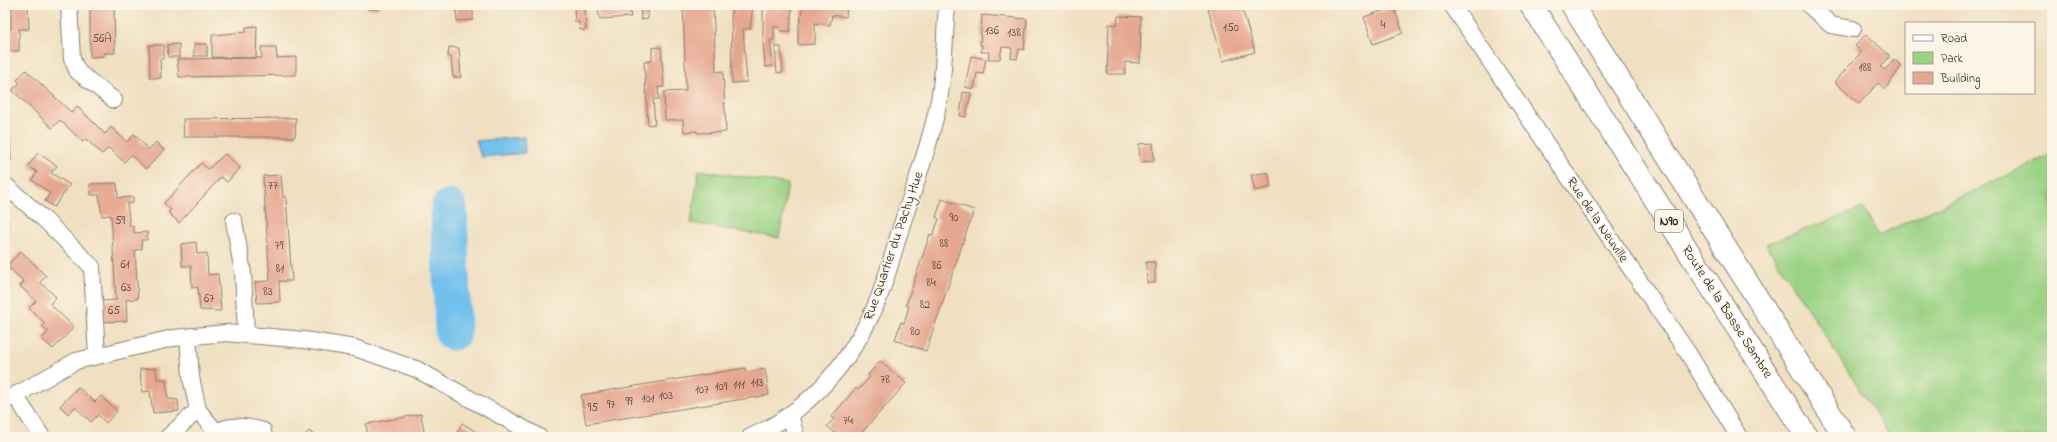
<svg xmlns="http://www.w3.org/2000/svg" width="2057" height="442" font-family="'Indie Flower',sans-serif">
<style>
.green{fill:#9bd385;stroke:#5c7850}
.water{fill:#72c1ed;stroke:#476e84}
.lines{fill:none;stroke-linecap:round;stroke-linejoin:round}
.river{stroke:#72c1ed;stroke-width:37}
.building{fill:#e6a790}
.street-casing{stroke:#867e6e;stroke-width:18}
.highway-casing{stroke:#867e6e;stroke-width:24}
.street{stroke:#fff;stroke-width:16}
.highway{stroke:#fff;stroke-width:22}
.labels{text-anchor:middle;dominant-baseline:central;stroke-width:3;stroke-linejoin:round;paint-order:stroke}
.number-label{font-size:12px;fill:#4e3f39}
.shield{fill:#fcf5e5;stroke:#5f5d58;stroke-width:1}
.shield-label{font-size:13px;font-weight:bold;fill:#1c1c1c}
.street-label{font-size:14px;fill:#1c1c1c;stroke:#fcf5e5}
</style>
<rect width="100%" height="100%" fill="#fcf5e5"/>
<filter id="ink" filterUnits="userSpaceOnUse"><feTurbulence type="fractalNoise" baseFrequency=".025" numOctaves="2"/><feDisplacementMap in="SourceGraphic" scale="8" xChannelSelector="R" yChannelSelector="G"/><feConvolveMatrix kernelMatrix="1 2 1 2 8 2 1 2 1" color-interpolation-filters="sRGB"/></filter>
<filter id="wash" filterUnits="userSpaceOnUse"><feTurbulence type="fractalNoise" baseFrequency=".012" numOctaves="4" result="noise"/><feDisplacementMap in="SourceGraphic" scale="16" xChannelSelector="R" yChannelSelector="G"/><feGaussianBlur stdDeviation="0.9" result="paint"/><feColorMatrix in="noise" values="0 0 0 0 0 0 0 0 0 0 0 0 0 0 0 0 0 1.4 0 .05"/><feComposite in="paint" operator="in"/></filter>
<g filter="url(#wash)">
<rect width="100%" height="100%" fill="#f0e0c1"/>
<g class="green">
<polygon points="2052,154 2052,437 1890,437 1766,244 1863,208 1879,235"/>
<polygon points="699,170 788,184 779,238 691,223"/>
</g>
<polygon class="water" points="524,137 525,153 481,157 476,141"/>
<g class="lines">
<polyline class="river" points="449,208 453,332"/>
</g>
<g id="blocks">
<g class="building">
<polygon points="28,5 29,29 19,29 19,51 5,51 5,29 11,29 11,7"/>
<polygon points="90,5 114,5 115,53 104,53 104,56 90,57"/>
<rect x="368" y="5" width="11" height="4"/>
<polygon points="456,5 473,5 473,20 457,21"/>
<polygon points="574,5 585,5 586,30 580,30 579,22 575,22"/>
<polygon points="597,5 633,5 633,9 630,9 631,17 600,19"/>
<polygon points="640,5 648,5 648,19 641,20"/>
<polygon points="683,5 713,5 716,72 723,71 726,132 697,133 697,131 684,132 683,120 665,120 664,92 686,91"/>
<polygon points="731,5 753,5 750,29 743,29 747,82 732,83"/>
<polygon points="763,5 796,5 796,7 792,7 790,31 780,31 780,27 774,27 774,40 770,40 773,66 765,67 763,41"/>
<polygon points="803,5 847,5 846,17 832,15 830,25 815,23 815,44 798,45 798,31"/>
<polygon points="1207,5 1241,5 1255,52 1223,61"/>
<polygon points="1394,7 1403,33 1373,44 1364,17"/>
<polygon points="982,15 1027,19 1024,50 1019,49 1017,59 1011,58 1012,48 1002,47 1000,59 988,59 989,52 981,52 982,45 980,45"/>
<polygon points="1118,16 1141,17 1140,63 1125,62 1125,74 1107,74 1109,24 1117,25"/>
<polygon points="257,26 256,58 212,57 212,35 246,32 246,27"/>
<polygon points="1866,34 1890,56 1881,67 1885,70 1894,59 1902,66 1885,89 1878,83 1859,104 1835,82 1861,52 1855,46"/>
<polygon points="179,44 179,57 168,57 167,45"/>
<rect x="194" y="44" width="13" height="12"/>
<polygon points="149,45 164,45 164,58 160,59 161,78 150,78"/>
<polygon points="261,47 276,47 277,58 296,57 296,75 179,77 177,59 262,58"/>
<polygon points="449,47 459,48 461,77 453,77 451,57 448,57"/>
<polygon points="661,47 664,87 658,87 659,99 653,99 655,124 648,125 644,62 652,61 652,48"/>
<polygon points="775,47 781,47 783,72 777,73"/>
<polygon points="971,56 986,59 983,74 977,73 974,89 965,87"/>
<polygon points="26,70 72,113 77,106 105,134 111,127 127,142 134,134 149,150 156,142 164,150 146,169 131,155 124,162 109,148 102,154 86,139 83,142 60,120 52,128 12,90 20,83 17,80"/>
<polygon points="963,92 971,93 966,117 960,116"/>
<polygon points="296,118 295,137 184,137 183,119"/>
<polygon points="10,138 11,161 5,161 5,139"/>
<polygon points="1153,143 1154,161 1140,162 1139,144"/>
<polygon points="38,153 57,166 51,173 70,185 54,207 45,201 50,193 32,180 37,172 28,166"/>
<polygon points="225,154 240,168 227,182 221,177 179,223 168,212 171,210 164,203 201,163 208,169"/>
<polygon points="1268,172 1271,187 1255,191 1251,175"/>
<polygon points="281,175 283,197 286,197 292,281 279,281 280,302 257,303 255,282 270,281 263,176"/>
<polygon points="117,183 118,198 133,197 133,203 127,204 130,226 133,226 134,233 147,232 147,240 141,240 142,249 135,250 138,299 126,300 127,321 103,322 102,301 116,300 111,215 102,216 99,195 91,195 90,184"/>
<polygon points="942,199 974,210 926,351 895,340 901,322 904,323 909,306 906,305 930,234 933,235 939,219 936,217"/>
<polygon points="5,217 8,217 9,234 5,234"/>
<polygon points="196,242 197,254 207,253 208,275 218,274 221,311 200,310 198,287 192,288 191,266 182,266 181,244"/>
<polygon points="21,251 46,276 40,282 56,297 50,304 74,327 53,349 42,339 48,331 42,326 45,323 29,308 36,301 20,286 24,282 7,266"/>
<polygon points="1146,262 1155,262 1155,283 1147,283"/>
<polygon points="880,361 906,383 858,437 840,437 827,426 834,419 831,417 856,388 858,390 870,377 868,375"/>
<polygon points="156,368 157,379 166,379 168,399 178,400 179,411 153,413 150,391 142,392 140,369"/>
<polygon points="745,368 746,372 765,369 769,395 586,424 581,395"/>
<polygon points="78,387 95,402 101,396 117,411 106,423 98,415 91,422 75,407 68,414 60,406"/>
<polygon points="421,414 425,437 368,437 366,424"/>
<polygon points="462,423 478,433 477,436 479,437 454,437"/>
<polygon points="309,431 316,437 303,437"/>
</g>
</g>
</g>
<g filter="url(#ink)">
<use href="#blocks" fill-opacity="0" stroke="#867e6e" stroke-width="1"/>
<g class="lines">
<g class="street-casing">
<g id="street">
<polyline points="69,5 72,59 78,72 114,100"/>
<polyline points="1452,5 1688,353 1739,437"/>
<polyline points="1809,5 1831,25 1853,29"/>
<polyline points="5,185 45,220 92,267 97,356"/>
<polyline points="234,221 243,273 246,334"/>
<polyline points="188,337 191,377 198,410 216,432 216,437"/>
<polyline points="15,395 42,437"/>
<polyline points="5,401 76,361 173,338 226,333 304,340 355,348 416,369 539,437"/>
<polyline points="790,414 796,437"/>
<path d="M216,432C232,424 246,426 263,431L264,437"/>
<polyline points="168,437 198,410"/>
<path d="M750,437C807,413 850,363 875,307C887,280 894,249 903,221C916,182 930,144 938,105C945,74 944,37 947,5"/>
</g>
</g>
<g class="highway-casing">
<g id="highway">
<polyline points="1531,5 1807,437"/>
<polyline points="1572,5 1845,437"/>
</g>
</g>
<use href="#street" class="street"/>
<use href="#highway" class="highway"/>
</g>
</g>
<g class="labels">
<g class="number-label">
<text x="1383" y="25">4</text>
<text x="1231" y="28">150</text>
<text x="992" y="31">136</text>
<text x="1014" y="33">138</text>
<text x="102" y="39">56A</text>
<text x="1865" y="68">188</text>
<text x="273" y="186">77</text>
<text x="954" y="218">90</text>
<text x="120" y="221">59</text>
<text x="944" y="244">88</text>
<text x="279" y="246">79</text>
<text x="125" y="265">61</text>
<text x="937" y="266">86</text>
<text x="280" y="269">81</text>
<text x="931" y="283">84</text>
<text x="126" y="288">63</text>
<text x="268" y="292">83</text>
<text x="209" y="299">67</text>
<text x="925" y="305">82</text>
<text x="114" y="311">65</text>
<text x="915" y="332">80</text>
<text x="885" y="380">78</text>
<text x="757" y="383">113</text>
<text x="739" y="385">111</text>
<text x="721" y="387">109</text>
<text x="702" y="390">107</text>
<text x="666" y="396">103</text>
<text x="648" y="399">101</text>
<text x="629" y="402">99</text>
<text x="611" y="405">97</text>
<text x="593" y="408">95</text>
<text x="848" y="421">74</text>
</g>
<rect class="shield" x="1655" y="210" width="28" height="22" rx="3"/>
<g class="shield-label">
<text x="1669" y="221">N90</text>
</g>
<g class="street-label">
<text transform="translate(1597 220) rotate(56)">Rue de la Neuville</text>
<text transform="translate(894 246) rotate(-71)">Rue Quartier du Pachy Hue</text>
<text transform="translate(1727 312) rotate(57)">Route de la Basse Sambre</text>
</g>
</g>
<rect width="2057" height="442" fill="none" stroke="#fcf5e5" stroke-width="20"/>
<rect x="1905" y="22" width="130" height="72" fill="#fcf5e5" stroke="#a29e95"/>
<rect x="1913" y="35" width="20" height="6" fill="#ffffff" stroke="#a29e95"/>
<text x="1941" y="42" font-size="12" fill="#1c1c1c">Road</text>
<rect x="1913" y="52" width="20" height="12" fill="#9bd385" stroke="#a29e95"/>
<text x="1941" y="62" font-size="12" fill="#1c1c1c">Park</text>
<rect x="1913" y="72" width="20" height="12" fill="#e6a790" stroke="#a29e95"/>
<text x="1941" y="82" font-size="12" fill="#1c1c1c">Building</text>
</svg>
